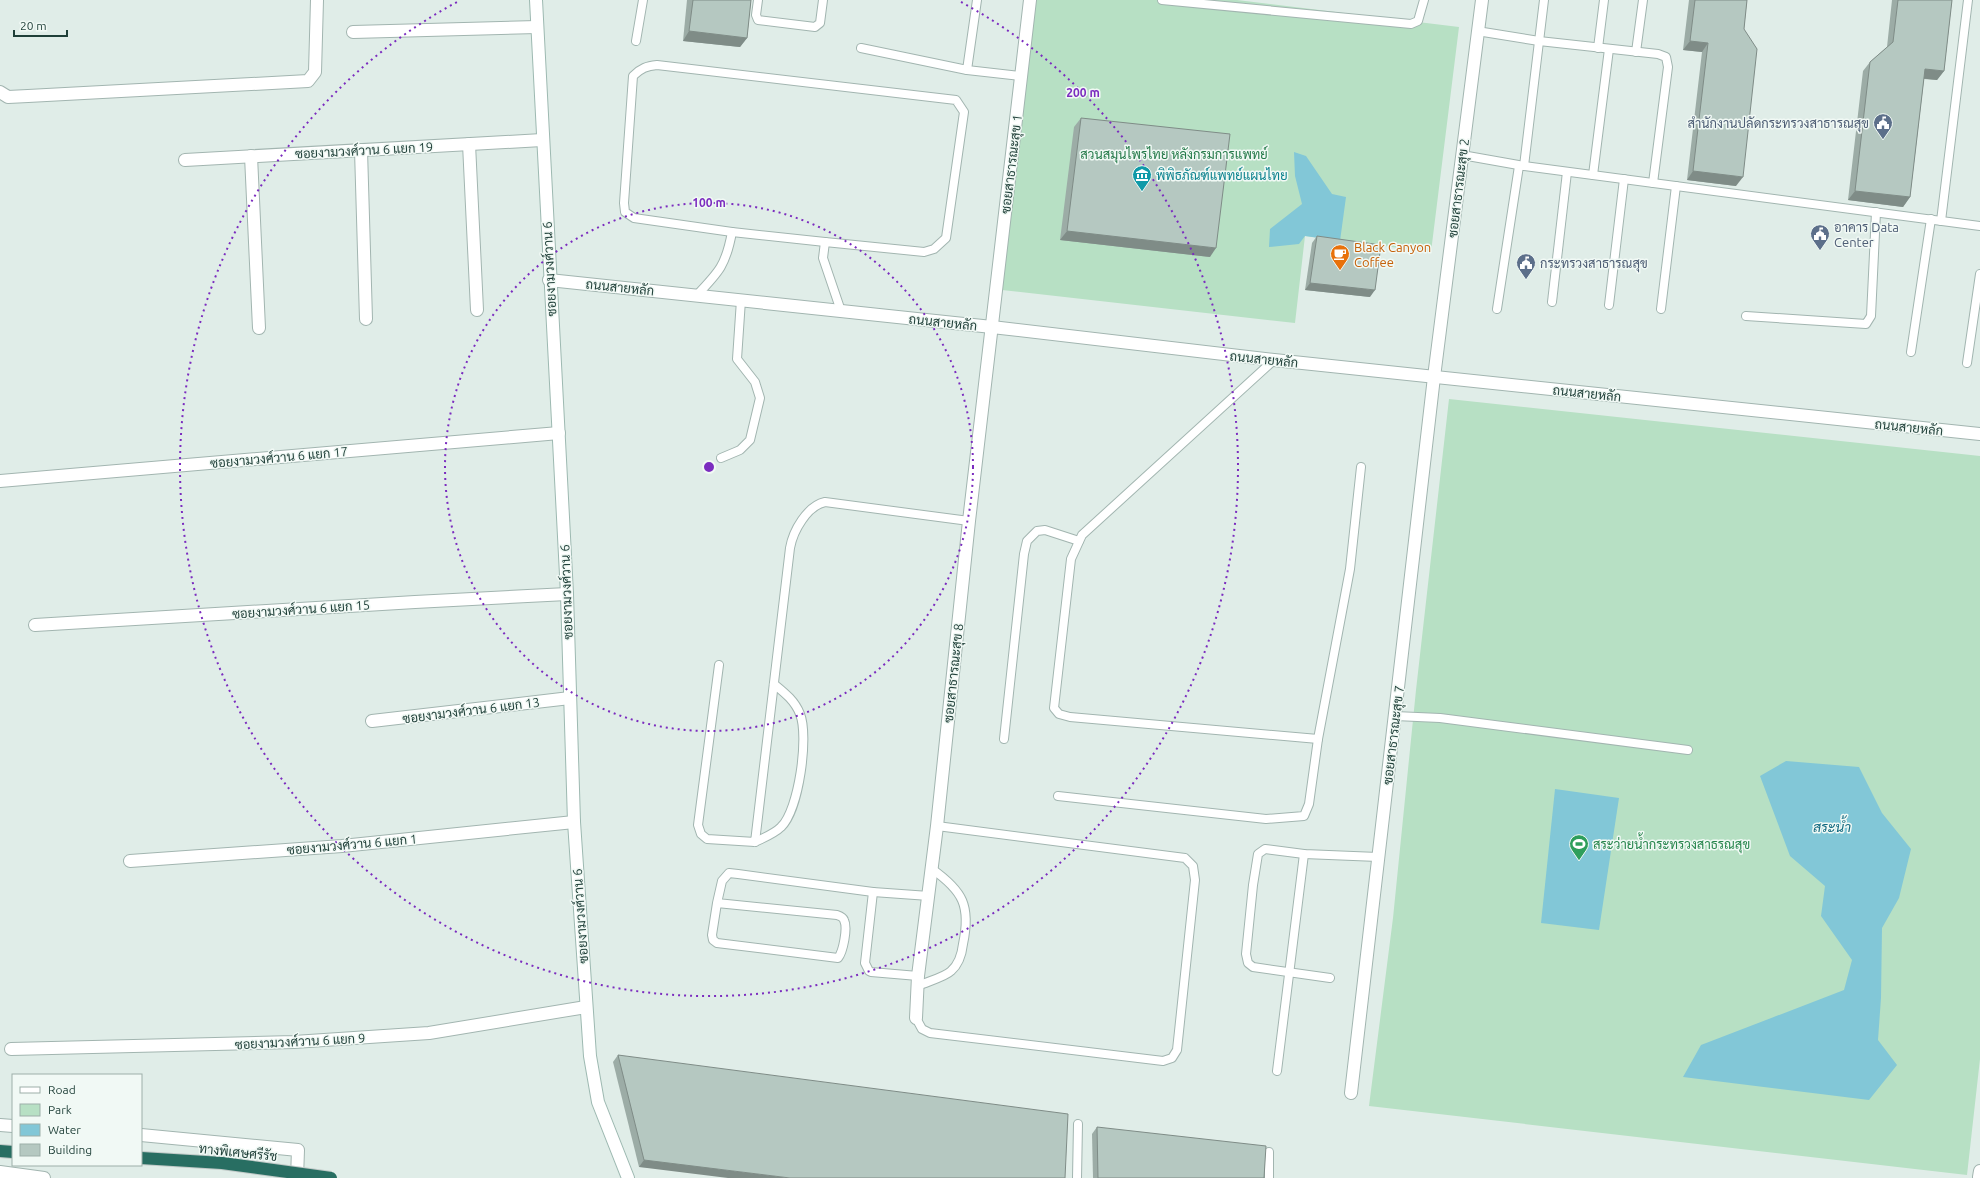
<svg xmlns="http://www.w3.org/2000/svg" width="1980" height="1178" font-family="Ubuntu,Sarabun,sans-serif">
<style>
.green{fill:#b7e0c4}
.water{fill:#82c7d7}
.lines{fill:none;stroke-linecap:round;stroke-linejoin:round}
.lane-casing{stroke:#a2b5b0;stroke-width:10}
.street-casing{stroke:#a2b5b0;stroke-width:14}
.secondary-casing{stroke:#9db9b1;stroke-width:14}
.highway-casing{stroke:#c0c9c7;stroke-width:14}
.lane{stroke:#fff;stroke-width:8}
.street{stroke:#fff;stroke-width:12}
.secondary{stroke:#fff;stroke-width:12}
.highway{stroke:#286e62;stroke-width:12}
.highway-bridge-casing{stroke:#c0c9c7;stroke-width:14;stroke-linecap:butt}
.highway-bridge{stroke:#286e62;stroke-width:12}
.wall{fill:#9caca6}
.shaded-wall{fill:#7f8c87}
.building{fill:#b5c8c1;stroke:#7f8c87}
.ring{fill:none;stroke:#7b2cbf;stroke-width:2;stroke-dasharray:2 4}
.labels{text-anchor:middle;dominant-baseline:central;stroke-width:3;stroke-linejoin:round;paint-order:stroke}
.service-label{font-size:13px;fill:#4e5e75;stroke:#f1f9f5;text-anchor:start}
.street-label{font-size:13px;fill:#1f3f38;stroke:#f1f9f5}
.park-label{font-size:13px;fill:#257a4a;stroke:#f1f9f5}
.culture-label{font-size:13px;fill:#0d838f;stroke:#f1f9f5;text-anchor:start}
.food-label{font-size:13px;fill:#c56008;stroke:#f1f9f5;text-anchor:start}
.leisure-label{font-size:13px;fill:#27864d;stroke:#f1f9f5;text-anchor:start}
.water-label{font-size:14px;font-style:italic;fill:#136a81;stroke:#f1f9f5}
.centre{fill:#7b2cbf;stroke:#f1f9f5;stroke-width:2}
.ring-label{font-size:12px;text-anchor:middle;font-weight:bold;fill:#7b2cbf;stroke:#f1f9f5;stroke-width:3;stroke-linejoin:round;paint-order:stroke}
</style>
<rect width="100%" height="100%" fill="#e0ede8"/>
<g class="green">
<polygon points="1034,0 1237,0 1459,27 1431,252 1305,236 1295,323 1002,290 1018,122"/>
<polygon points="1449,399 1980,456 1980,1059 1967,1175 1369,1106 1393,918 1416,690"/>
</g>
<g class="water">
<polygon points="1294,152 1306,156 1332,194 1346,197 1340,241 1305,236 1299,244 1269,247 1270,229 1302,204 1295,176"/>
<polygon points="1786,761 1859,767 1882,813 1911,849 1899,898 1882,928 1881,998 1878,1040 1897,1065 1869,1100 1683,1077 1701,1045 1844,990 1852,960 1821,916 1825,886 1790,856 1760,776"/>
<polygon points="1555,789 1619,798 1599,930 1541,923"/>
</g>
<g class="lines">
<g class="lane-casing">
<g id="lane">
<polyline points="758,0 756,15 758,20 815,27 820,23 823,0"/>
<polyline points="1162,0 1411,24 1418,21 1424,0"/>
<polyline points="1477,31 1539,41 1658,54 1666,57 1668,67 1653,183"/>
<polyline points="636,41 643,0"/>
<polyline points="861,48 967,70 977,0"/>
<polyline points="1598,48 1604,0"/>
<polyline points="1636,52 1643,0"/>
<polyline points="967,70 1021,76"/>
<polyline points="1462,155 1524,166 1980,226"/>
<polyline points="1524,166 1544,0"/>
<polyline points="1593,175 1609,49"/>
<polyline points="1941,221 1968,0"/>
<polyline points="732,232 825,242"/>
<path d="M696,296C719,272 726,265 732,232L634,218L625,212L624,203L633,76C641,68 647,66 657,65L956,100L964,112L946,238L934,249L924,252L825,242L823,258L841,311"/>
<polyline points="1552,302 1567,172"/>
<polyline points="1609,305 1624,179"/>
<polyline points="1497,309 1519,166"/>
<polyline points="1661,309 1676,186"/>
<polyline points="1746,316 1866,324 1871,316 1876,212"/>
<polyline points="1911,352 1931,219"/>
<polyline points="1274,360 1082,535 1071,559 1054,708 1059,714 1070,717 1318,739 1350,569 1361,467"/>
<polyline points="1967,363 1980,274"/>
<polyline points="721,458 740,450 750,440 760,398 755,382 737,359 741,300"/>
<path d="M719,665L698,825L701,834L707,839L755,842L790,548C793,531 807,506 825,502L969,521"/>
<polyline points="1395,716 1440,718 1688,750"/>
<polyline points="1004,739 1024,554 1027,541 1037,531 1045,530 1079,541"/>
<polyline points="1058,796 1266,819 1304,816 1309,804 1318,739"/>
<path d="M755,842C763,838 774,834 781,827C799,810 809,736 800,714C795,701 785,693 774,684"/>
<polyline points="873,892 929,896"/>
<path d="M717,903L837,915C840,916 843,917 844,920C848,928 843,952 838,958L717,943L713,940L712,935L717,903L722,881L729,873L738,874L873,892L865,963L869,971L871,972L918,976"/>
<polyline points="1330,978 1253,967 1248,963 1246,954 1253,885 1258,854 1265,849 1304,854 1378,857"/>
<path d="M918,986C926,982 945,977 951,971C959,964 962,953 963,944C971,906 963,891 932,869"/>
<polyline points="916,1018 922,1029 930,1033 1163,1061 1172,1058 1177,1050 1195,880 1193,866 1185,858 937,826"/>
<polyline points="1277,1071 1304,854"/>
<polyline points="1269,1152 1269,1178"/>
<polyline points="1077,1178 1078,1124"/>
</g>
</g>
<g class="street-casing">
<g id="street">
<polyline points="353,32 537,27"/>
<polyline points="0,92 8,97 28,96 308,81 315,72 317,0"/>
<polyline points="469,144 477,310"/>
<polyline points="361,150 366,319"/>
<polyline points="251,156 259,328"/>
<polyline points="185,160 542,140"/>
<polyline points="549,280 992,327 1274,360 1980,434"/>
<polyline points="0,481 559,433"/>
<polyline points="35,625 415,602 567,594"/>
<polyline points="372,721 570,698"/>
<polyline points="130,861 342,846 574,822"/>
<polyline points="916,1018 918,976 937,826 969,521 1030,0"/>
<polyline points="11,1049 294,1042 429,1033 586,1007"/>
<polyline points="1351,1093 1434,377 1482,0"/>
<polyline points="0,1125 13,1126"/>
<polyline points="141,1135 298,1150 297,1178"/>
<polyline points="0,1172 44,1178"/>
<polyline points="1979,1177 1980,1171"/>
</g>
</g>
<g class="secondary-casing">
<polyline id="secondary" points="536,0 567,594 574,822 590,1056 598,1102 628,1178"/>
</g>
<g class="highway-casing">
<polyline id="highway" points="0,1151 13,1152"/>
</g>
<use href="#lane" class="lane"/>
<use href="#street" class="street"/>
<use href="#secondary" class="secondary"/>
<use href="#highway" class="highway"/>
<g class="highway-bridge-casing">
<polyline id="highway-bridge" points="141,1158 222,1163 331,1178"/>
</g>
<use href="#highway-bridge" class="highway-bridge"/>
</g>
<g class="wall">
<polygon points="687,0 751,0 747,38 740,47 683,41"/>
<polygon points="1689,0 1747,0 1744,29 1736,186 1687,180 1702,52 1683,50"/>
<polygon points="1892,0 1952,0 1944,71 1937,80 1924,79 1910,197 1903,207 1848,200 1863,71 1870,62 1887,47"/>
<polygon points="1081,118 1210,257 1060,240 1074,127"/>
<polygon points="1317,236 1370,297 1305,290 1312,243"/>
<polygon points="618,1055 1065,1178 639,1167 613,1062"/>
<polygon points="1097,1127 1264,1178 1093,1178 1092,1134"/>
</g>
<g class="shaded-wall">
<polygon points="689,31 747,38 740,47 683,41"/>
<polygon points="1690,41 1708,43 1702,52 1683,50"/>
<polygon points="1925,69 1944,71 1937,80 1918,78"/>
<polygon points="1693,171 1743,177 1736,186 1687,180"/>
<polygon points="1855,191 1910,197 1903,207 1848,200"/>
<polygon points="1067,231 1216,248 1210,257 1060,240"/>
<polygon points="1310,283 1375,290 1370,297 1305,290"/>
<polygon points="644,1160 790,1178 728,1178 639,1167"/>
</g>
<g class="building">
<polygon points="693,0 751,0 747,38 689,31"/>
<polygon points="1695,0 1747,0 1744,29 1757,49 1743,177 1693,171 1708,43 1690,41"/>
<polygon points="1898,0 1952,0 1944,71 1925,69 1910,197 1855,191 1870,62 1893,42"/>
<polygon points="1081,118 1230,134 1216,248 1067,231"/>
<polygon points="1317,236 1381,245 1375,290 1310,283"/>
<polygon points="618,1055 1068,1114 1065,1178 790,1178 644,1160"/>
<polygon points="1097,1127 1266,1146 1264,1178 1098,1178"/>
</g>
<g class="ring">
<circle cx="709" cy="467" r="264"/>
<path d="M961 2A529 529 0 1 1 457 2"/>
</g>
<defs>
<g id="civic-pin" transform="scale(1)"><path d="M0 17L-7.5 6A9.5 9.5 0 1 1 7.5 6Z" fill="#5c6f8a" stroke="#f1f9f5"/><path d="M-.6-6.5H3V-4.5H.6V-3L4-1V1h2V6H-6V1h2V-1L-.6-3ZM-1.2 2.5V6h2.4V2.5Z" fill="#fff"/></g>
<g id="museum-pin" transform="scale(1)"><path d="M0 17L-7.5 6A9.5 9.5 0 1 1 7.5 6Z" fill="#0f9aa8" stroke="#f1f9f5"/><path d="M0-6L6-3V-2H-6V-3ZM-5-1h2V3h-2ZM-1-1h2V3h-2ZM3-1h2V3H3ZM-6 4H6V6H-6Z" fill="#fff"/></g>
<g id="cafe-pin" transform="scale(1)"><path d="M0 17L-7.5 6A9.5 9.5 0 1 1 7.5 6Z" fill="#e8710a" stroke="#f1f9f5"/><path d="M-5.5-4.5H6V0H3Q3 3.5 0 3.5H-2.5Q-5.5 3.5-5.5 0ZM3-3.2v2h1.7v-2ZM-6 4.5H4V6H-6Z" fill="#fff"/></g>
<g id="stadium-pin" transform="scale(1)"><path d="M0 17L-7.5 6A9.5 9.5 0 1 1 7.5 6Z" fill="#2e9e5b" stroke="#f1f9f5"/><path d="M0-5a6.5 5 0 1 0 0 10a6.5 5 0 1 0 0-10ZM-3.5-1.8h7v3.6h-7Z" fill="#fff"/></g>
</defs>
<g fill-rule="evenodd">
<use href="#civic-pin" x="1883" y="123"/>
<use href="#museum-pin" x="1142" y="175"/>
<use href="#civic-pin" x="1820" y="234"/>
<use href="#cafe-pin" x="1340" y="254"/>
<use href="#civic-pin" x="1526" y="263"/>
<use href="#stadium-pin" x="1579" y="844"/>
</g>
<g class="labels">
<g class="service-label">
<text x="1869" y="123" text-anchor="end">สำนักงานปลัดกระทรวงสาธารณสุข</text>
<text x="1834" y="227">อาคาร Data<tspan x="1834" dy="15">Center</tspan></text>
<text x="1540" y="263">กระทรวงสาธารณสุข</text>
</g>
<g class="street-label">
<text transform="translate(364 150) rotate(-3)">ซอยงามวงศ์วาน 6 แยก 19</text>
<text transform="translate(1011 164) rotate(-83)">ซอยสาธารณะสุข 1</text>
<text transform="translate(1458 188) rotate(-83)">ซอยสาธารณะสุข 2</text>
<text transform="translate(549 269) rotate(-93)">ซอยงามวงศ์วาน 6</text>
<text transform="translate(620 287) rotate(6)">ถนนสายหลัก</text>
<text transform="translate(943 322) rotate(6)">ถนนสายหลัก</text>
<text transform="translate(1264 359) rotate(6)">ถนนสายหลัก</text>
<text transform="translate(1587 393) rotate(6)">ถนนสายหลัก</text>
<text transform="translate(1909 427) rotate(6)">ถนนสายหลัก</text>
<text transform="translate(279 457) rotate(-5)">ซอยงามวงศ์วาน 6 แยก 17</text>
<text transform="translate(566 592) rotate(-92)">ซอยงามวงศ์วาน 6</text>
<text transform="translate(301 609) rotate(-4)">ซอยงามวงศ์วาน 6 แยก 15</text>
<text transform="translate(953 673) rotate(-84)">ซอยสาธารณะสุข 8</text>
<text transform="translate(471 710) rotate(-7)">ซอยงามวงศ์วาน 6 แยก 13</text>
<text transform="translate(1393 735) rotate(-83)">ซอยสาธารณะสุข 7</text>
<text transform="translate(352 844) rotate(-5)">ซอยงามวงศ์วาน 6 แยก 1</text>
<text transform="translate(580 916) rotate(-94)">ซอยงามวงศ์วาน 6</text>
<text transform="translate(300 1041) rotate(-3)">ซอยงามวงศ์วาน 6 แยก 9</text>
<text transform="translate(238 1152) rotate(6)">ทางพิเศษศรีรัช</text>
</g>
<g class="park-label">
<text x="1174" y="154">สวนสมุนไพรไทย หลังกรมการแพทย์</text>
</g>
<g class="culture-label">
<text x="1156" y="175">พิพิธภัณฑ์แพทย์แผนไทย</text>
</g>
<g class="food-label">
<text x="1354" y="247">Black Canyon<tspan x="1354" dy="15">Coffee</tspan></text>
</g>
<g class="leisure-label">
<text x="1593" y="844">สระว่ายน้ำกระทรวงสาธรณสุข</text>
</g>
<g class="water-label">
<text x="1832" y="827">สระน้ำ</text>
</g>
</g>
<circle cx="709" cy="467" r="6" class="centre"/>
<g class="ring-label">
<text x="1083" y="97">200 m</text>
<text x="709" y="207">100 m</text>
</g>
<rect x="12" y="1074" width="130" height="92" fill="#f1f9f5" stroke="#9dafa9"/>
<rect x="20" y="1087" width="20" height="6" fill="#ffffff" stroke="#9dafa9"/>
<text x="48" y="1094" font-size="12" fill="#1f3f38">Road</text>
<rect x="20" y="1104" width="20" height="12" fill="#b7e0c4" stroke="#9dafa9"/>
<text x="48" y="1114" font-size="12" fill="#1f3f38">Park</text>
<rect x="20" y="1124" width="20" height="12" fill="#82c7d7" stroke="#9dafa9"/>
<text x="48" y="1134" font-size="12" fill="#1f3f38">Water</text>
<rect x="20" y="1144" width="20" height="12" fill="#b5c8c1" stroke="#9dafa9"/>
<text x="48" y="1154" font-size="12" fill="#1f3f38">Building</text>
<path d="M14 30v6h53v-6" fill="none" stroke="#1f3f38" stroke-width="2"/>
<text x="20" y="30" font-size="12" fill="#1f3f38" stroke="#f1f9f5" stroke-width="3" paint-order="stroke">20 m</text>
</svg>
